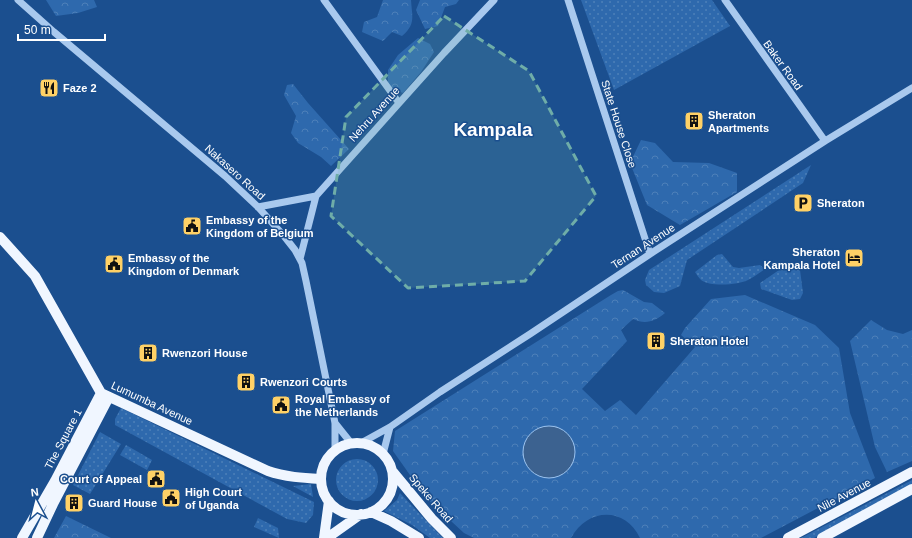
<svg xmlns="http://www.w3.org/2000/svg" width="912" height="538" font-family="Helvetica,sans-serif">
<style>
.grass{fill:url(#grass-dots)}
.forest{fill:url(#forest-crowns)}
.water{fill:#3c6290;stroke:#9cc4f0}
.lines{fill:none;stroke-linecap:round;stroke-linejoin:round}
.minor{stroke:#a9c9ee;stroke-width:7}
.major{stroke:#f0f6ff;stroke-width:10}
.marked{fill:#6fada8;fill-opacity:0.2;stroke:#6fada8;stroke-width:3;stroke-dasharray:8 5;stroke-linejoin:round}
.labels{text-anchor:middle;stroke-width:3;stroke-linejoin:round;paint-order:stroke}
.street-label{font-size:11px;fill:#fff;stroke:#1b4f8f}
.poi-label{font-size:11px;font-weight:bold;fill:#fff;stroke:#1b4f8f;text-anchor:start}
.town-label{font-size:19px;font-weight:bold;fill:#fff;stroke:#1b4f8f}
</style>
<defs>
<pattern id="grass-dots" width="8" height="8" patternUnits="userSpaceOnUse"><rect width="8" height="8" fill="#2e69ad"/><path d="M2 2h.1M6 6h.1" fill="none" stroke="#4d80b9" stroke-width="1.8" stroke-linecap="round"/></pattern>
<pattern id="forest-crowns" width="20" height="18" patternUnits="userSpaceOnUse"><rect width="20" height="18" fill="#2e69ad"/><path d="M2 6a3 3 0 1 1 6 0M12 15a3 3 0 1 1 6 0" fill="none" stroke="#4d80b9"/></pattern>
</defs>
<rect width="100%" height="100%" fill="#1b4f8f"/>
<path class="grass" d="M581 0H712L730 26 614 90Z
M811 165 803 183 687 260 680 286 664 293 654 292 646 285 645 280 649 270Z
M722 254 733 267 739 268 760 265 765 269C759 273 754 277 748 280 739 285 709 287 701 280 699 278 697 275 695 272L717 255Z
M793 264 800 270 803 293 800 299 792 300 761 289 760 283 779 270Z
M121 408 314 502 313 515 306 523 287 519 115 425V419Z
M100 432 121 444 90 494 73 485Z
M126 445 152 460 147 470 120 455Z
M336 480a21 21 0 1 1 42 0a21 21 0 1 1-42 0Z
M912 480V486L814 538H801Z
M311 484 313 497 293 486Z
M400 493 438 533 443 538H430L412 525 384 511 397 500Z
M258 518 278 528 279 538 254 527Z"/>
<path class="forest" d="M46 0H94L97 7 78 13 56 16Z
M383 0H411C412 17 416 24 402 36L392 32 383 41 362 32 364 22 377 17Z
M420 0H459L456 4 445 7 438 26 425 29 416 10Z
M418 38 430 44 434 52 421 72 403 93 388 87V70L398 55Z
M293 84 308 103 349 149 331 166 321 157 298 143 291 133 296 116 284 95 287 85Z
M641 140 655 143 673 162 709 163 737 173V192L680 225 647 205 630 163Z
M623 290 644 302 652 303 665 313C655 321 646 325 633 319L621 330 627 341 582 389 605 411 620 400 636 415 695 347 681 335 685 328 711 299 745 295 815 325 839 348 850 413 875 478 761 538H640C625 506 587 508 571 538H474L464 533 427 499 393 451 395 431 611 295 618 291Z
M871 320 887 330 903 334 912 330V461L887 472 875 447 850 341Z
M66 516 111 538H54Z"/>
<path class="water" d="M523 452a26 26 0 1 1 52 0a26 26 0 1 1-52 0Z"/>
<g class="lines">
<path class="minor" d="M18 0 54 32 225 176 258 207 284 236 295 250 302 263 306 281 335 423V450
M324 0 399 103
M568 0 650 254
M725 0 825 141
M258 207 316 196
M300 259 316 196 444 53 494 0
M335 423 351 443
M361 443 390 427 440 392 530 334 650 254 825 141 912 88
M383 454 390 427"/>
<path class="major" d="M0 237 35 276 101 393 268 471C285 477 303 478 321 479
M321 479a36 36 0 1 1 72 0a36 36 0 1 1-72 0Z
M393 472 432 519 451 538
M371 512 391 521 419 538
M22 538 55 481 101 393
M37 538 53 504 109 397
M324 538 329 501
M327 538 361 514
M788 538 912 472
M822 538 912 489"/>
</g>
<path class="marked" d="M444 16 529 71 596 196 525 281 408 288 331 216 346 117Z"/>
<defs>
<g id="restaurant-square" transform="scale(1)"><rect x="-9" y="-9" width="18" height="18" rx="4" fill="#ffd166" stroke="#1b4f8f"/><path d="M-5-6h1v4h1v-4h1v4h1v-4h1v5L-1.5 .5V6h-2V.5L-5-1ZM5-6V6H3V1.5H1.5Q1.5-4 5-6Z" fill="#111"/></g>
<g id="building-square" transform="scale(1)"><rect x="-9" y="-9" width="18" height="18" rx="4" fill="#ffd166" stroke="#1b4f8f"/><path d="M-4-6H4V6H1V3H-1V6H-4ZM-2.5-4.3h1.7v1.8h-1.7ZM.8-4.3h1.7v1.8H.8ZM-2.5-1h1.7V.8h-1.7ZM.8-1h1.7V.8H.8Z" fill="#111"/></g>
<g id="parking-square" transform="scale(1)"><rect x="-9" y="-9" width="18" height="18" rx="4" fill="#ffd166" stroke="#1b4f8f"/><path d="M-3.5-5.5H1a3.5 3.5 0 0 1 0 7H-1V5.5H-3.5ZM-1-3.4V-.6H.8a1.4 1.4 0 0 0 0-2.8Z" fill="#111"/></g>
<g id="civic-square" transform="scale(1)"><rect x="-9" y="-9" width="18" height="18" rx="4" fill="#ffd166" stroke="#1b4f8f"/><path d="M-.6-6.5H3V-4.5H.6V-3L4-1V1h2V6H-6V1h2V-1L-.6-3ZM-1.2 2.5V6h2.4V2.5Z" fill="#111"/></g>
<g id="hotel-square" transform="scale(1)"><rect x="-9" y="-9" width="18" height="18" rx="4" fill="#ffd166" stroke="#1b4f8f"/><path d="M-6-4.5h1.5V1H6V5H4.5V3h-9V5H-6ZM-4 0a1.8 1.8 0 1 1 3.6 0ZM.5 0V-2.5h3Q6-2.5 6 0Z" fill="#111"/></g>
</defs>
<g fill-rule="evenodd">
<use href="#restaurant-square" x="49" y="88"/>
<use href="#building-square" x="694" y="121"/>
<use href="#parking-square" x="803" y="203"/>
<use href="#civic-square" x="192" y="226"/>
<use href="#hotel-square" x="854" y="258"/>
<use href="#civic-square" x="114" y="264"/>
<use href="#building-square" x="656" y="341"/>
<use href="#building-square" x="148" y="353"/>
<use href="#building-square" x="246" y="382"/>
<use href="#civic-square" x="281" y="405"/>
<use href="#civic-square" x="156" y="479"/>
<use href="#civic-square" x="171" y="498"/>
<use href="#building-square" x="74" y="503"/>
</g>
<g class="labels">
<g class="street-label">
<text transform="translate(783 65) rotate(54)" y="4">Baker Road</text>
<text transform="translate(374 114) rotate(-48)" y="4">Nehru Avenue</text>
<text transform="translate(619 124) rotate(72)" y="4">State House Close</text>
<text transform="translate(235 172) rotate(42)" y="4">Nakasero Road</text>
<text transform="translate(643 246) rotate(-33)" y="4">Ternan Avenue</text>
<text transform="translate(152 403) rotate(25)" y="4">Lumumba Avenue</text>
<text transform="translate(63 439) rotate(-62)" y="4">The Square 1</text>
<text transform="translate(844 495) rotate(-28)" y="4">Nile Avenue</text>
<text transform="translate(431 498) rotate(49)" y="4">Speke Road</text>
</g>
<g class="poi-label">
<text x="63" y="92">Faze 2</text>
<text x="708" y="119">Sheraton<tspan x="708" dy="13">Apartments</tspan></text>
<text x="817" y="207">Sheraton</text>
<text x="206" y="224">Embassy of the<tspan x="206" dy="13">Kingdom of Belgium</tspan></text>
<text x="840" y="256" text-anchor="end">Sheraton<tspan x="840" dy="13">Kampala Hotel</tspan></text>
<text x="128" y="262">Embassy of the<tspan x="128" dy="13">Kingdom of Denmark</tspan></text>
<text x="670" y="345">Sheraton Hotel</text>
<text x="162" y="357">Rwenzori House</text>
<text x="260" y="386">Rwenzori Courts</text>
<text x="295" y="403">Royal Embassy of<tspan x="295" dy="13">the Netherlands</tspan></text>
<text x="142" y="483" text-anchor="end">Court of Appeal</text>
<text x="185" y="496">High Court<tspan x="185" dy="13">of Uganda</tspan></text>
<text x="88" y="507">Guard House</text>
</g>
<g class="town-label">
<text x="493" y="136">Kampala</text>
</g>
</g>
<g transform="translate(36 502) rotate(353)" stroke="#1b4f8f" stroke-width="3" paint-order="stroke">
<path d="M0-3L7 15L0 10L-7 15Z" fill="#ffffff"/>
<text y="-6" font-size="11" font-weight="bold" text-anchor="middle" fill="#ffffff">N</text>
</g>
<path d="M18 34v6h87v-6" fill="none" stroke="#ffffff" stroke-width="2"/>
<text x="24" y="34" font-size="12" fill="#ffffff" stroke="#1b4f8f" stroke-width="3" paint-order="stroke">50 m</text>
</svg>
